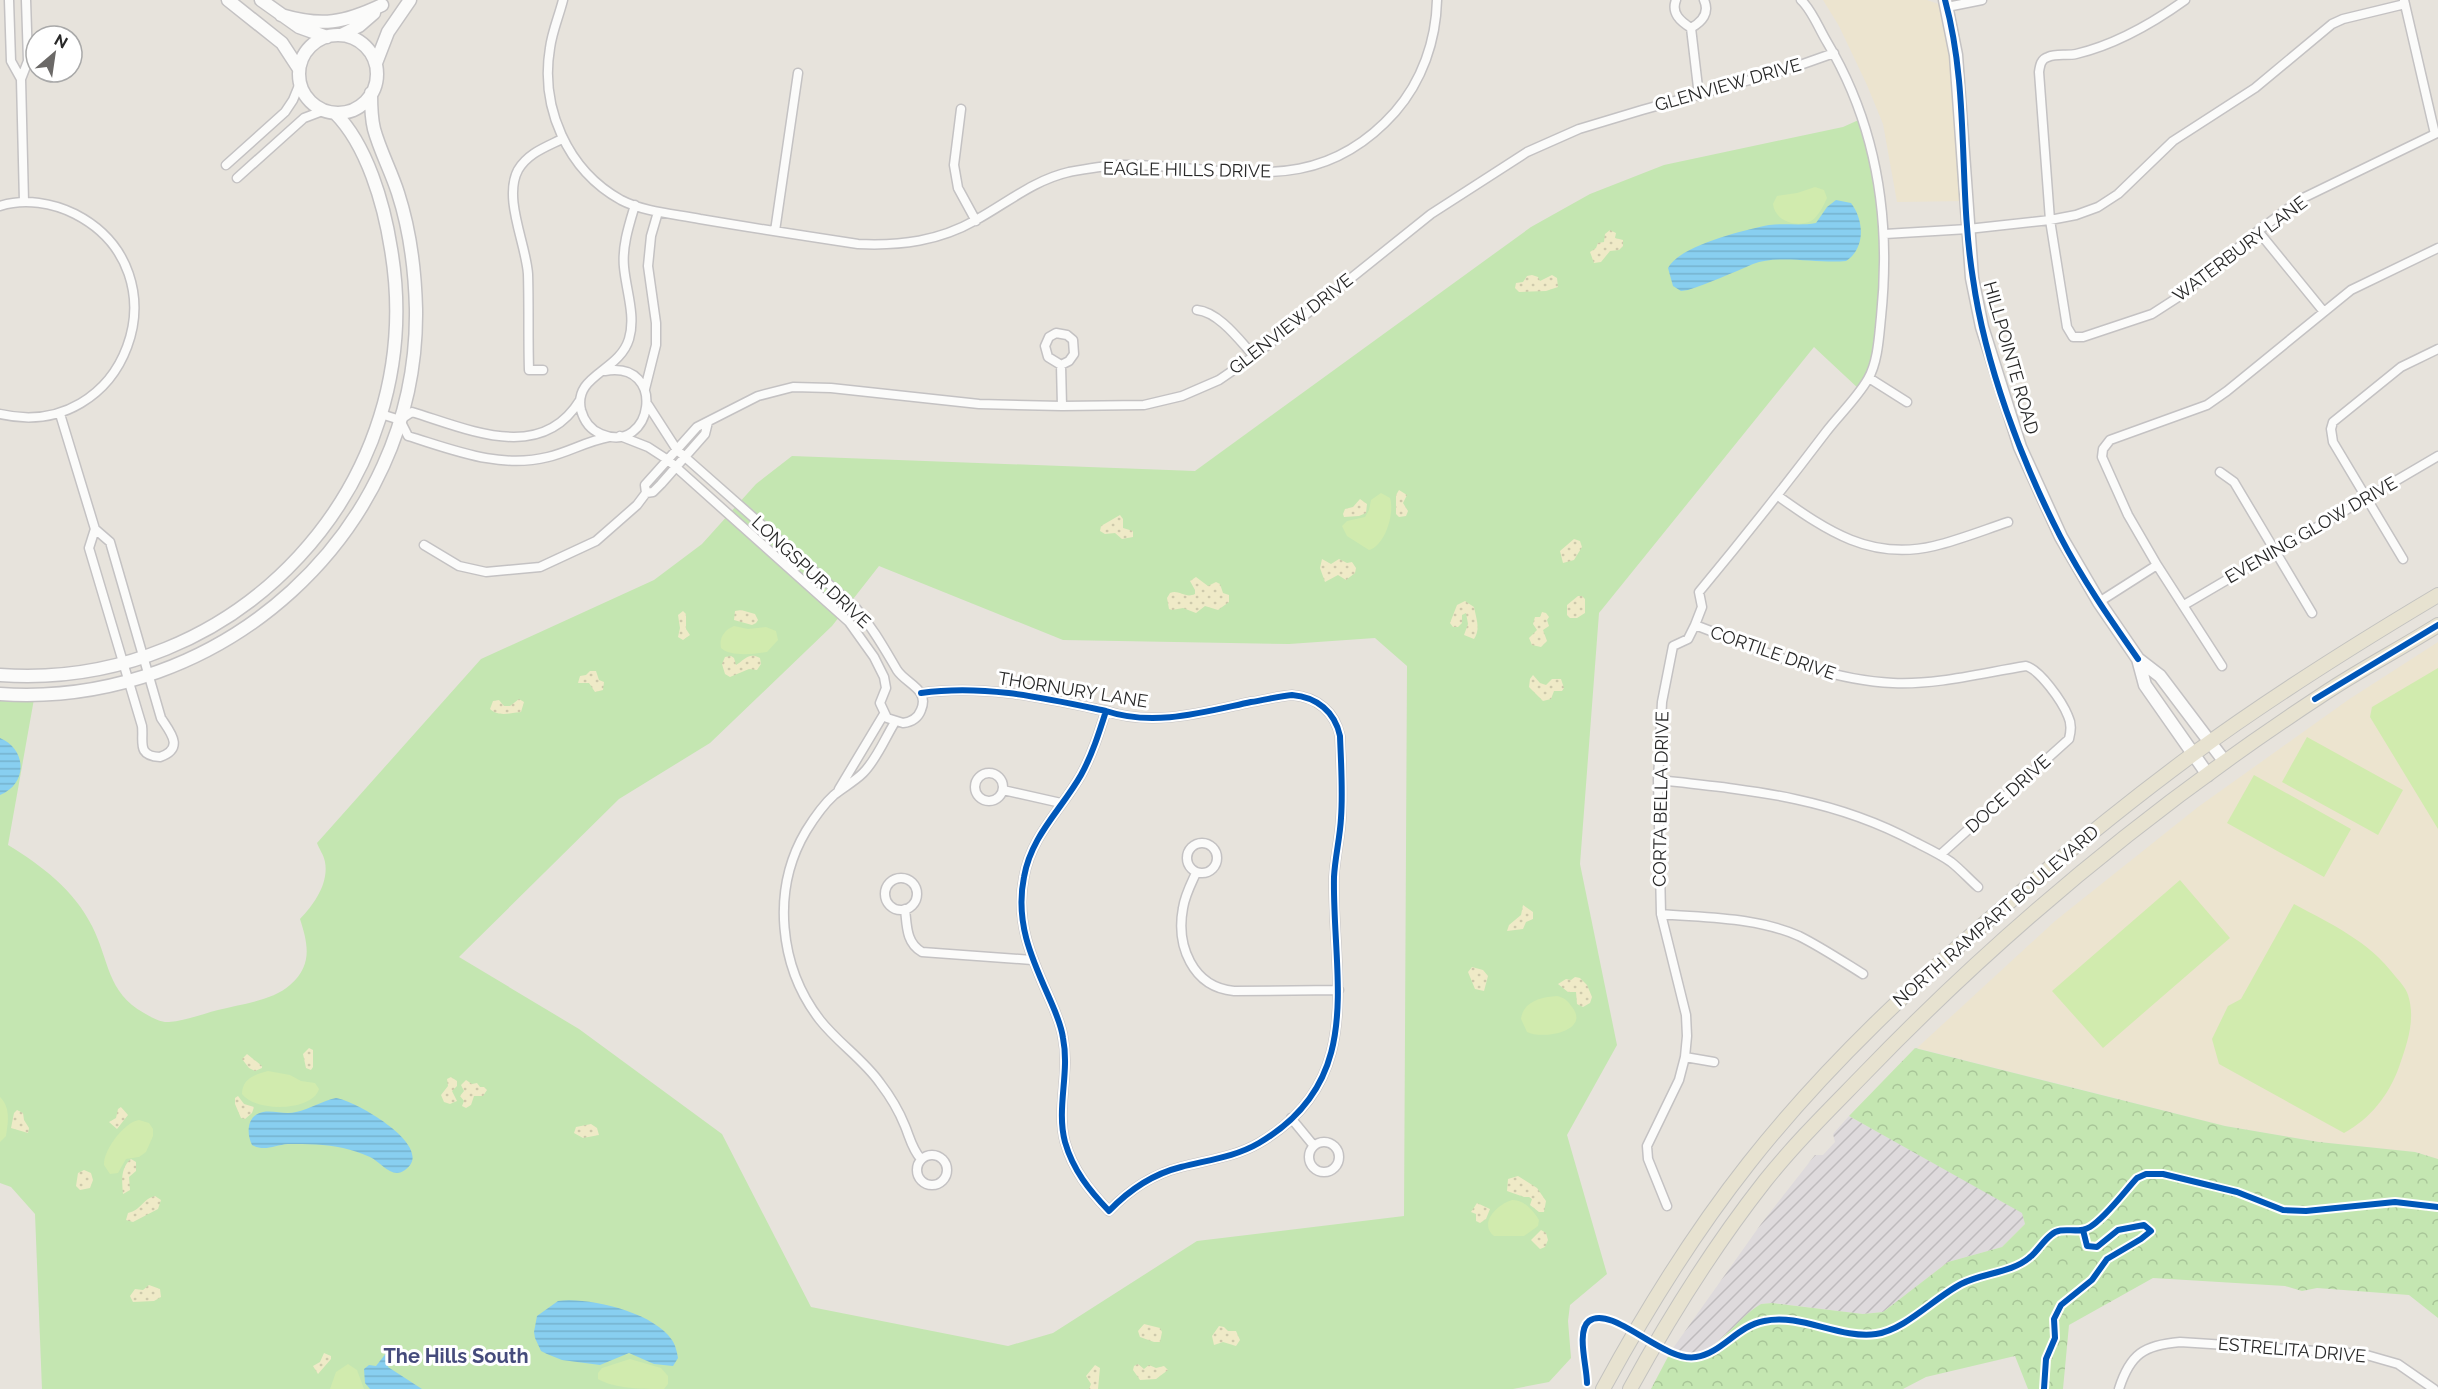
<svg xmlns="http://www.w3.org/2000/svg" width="2438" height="1389" font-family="Raleway,sans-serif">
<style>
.industrial{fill:url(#industrial-furrows)}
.education{fill:#ece4cf}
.grass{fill:#c4e6b1;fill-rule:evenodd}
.sand{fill:url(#sand-dots)}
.park{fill:url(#park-crowns)}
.pitch{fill:#d1ebae}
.water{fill:url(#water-rules)}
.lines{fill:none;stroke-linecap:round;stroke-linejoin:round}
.street-casing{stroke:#c4c2c3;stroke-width:11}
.secondary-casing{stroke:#c4c2c3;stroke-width:15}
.primary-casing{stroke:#c3c2bf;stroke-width:16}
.street{stroke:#fbfbfa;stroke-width:8}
.secondary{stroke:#fbfbfa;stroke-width:12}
.primary{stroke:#e7e2d0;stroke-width:14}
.cycleway-casing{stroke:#fff;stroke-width:10}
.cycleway{stroke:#0057b8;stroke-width:6}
.labels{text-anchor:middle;stroke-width:6;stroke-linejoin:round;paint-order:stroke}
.street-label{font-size:18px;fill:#282828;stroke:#fff}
.neighbourhood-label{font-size:20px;font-weight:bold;fill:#454b7c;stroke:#fff}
</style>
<defs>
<pattern id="industrial-furrows" width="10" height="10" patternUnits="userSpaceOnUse" patternTransform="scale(1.5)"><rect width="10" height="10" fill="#dedadc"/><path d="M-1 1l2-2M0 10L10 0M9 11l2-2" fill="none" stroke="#bebbbd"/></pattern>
<pattern id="sand-dots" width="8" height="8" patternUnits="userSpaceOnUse" patternTransform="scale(1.5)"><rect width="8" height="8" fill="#efeac7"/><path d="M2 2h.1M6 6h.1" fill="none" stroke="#cdc9ab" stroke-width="1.8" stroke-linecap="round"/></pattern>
<pattern id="park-crowns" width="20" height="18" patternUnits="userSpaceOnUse" patternTransform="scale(1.5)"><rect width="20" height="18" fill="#c4e6b1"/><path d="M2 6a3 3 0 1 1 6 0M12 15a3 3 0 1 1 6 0" fill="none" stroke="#a8c598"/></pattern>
<pattern id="water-rules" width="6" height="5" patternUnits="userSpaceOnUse" patternTransform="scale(1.5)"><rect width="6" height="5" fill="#88cff0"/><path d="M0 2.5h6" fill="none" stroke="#75b2ce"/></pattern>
</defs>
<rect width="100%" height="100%" fill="#e7e3dc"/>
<path class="industrial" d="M1849 1116 2023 1213 2025 1224 2002 1247 1948 1262 1883 1312 1863 1314 1773 1303 1761 1304 1706 1351 1685 1356 1671 1351 1761 1224 1815 1155H1823L1835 1142 1833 1134Z"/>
<path class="education" d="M1823 0H1927L1947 7 1952 0H1982L1948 7 1967 201 1897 202 1883 124 1867 85 1839 26Z
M2438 642V1159L2415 1152 2319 1142 2225 1126 1917 1048 2055 921 2198 807 2348 700Z"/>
<path class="grass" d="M1863 118 1885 234 1874 363 1860 390 1814 347 1599 613 1580 864 1617 1045 1567 1135 1607 1274 1570 1305 1568 1321 1571 1358 1549 1382 1513 1389H42L35 1214 11 1187 0 1183V699H34L8 845C41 865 74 890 92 926 109 959 107 993 144 1013 151 1017 161 1023 169 1022 185 1021 202 1014 218 1010 241 1004 272 1001 290 985 313 965 308 944 300 919 314 905 329 883 325 862 324 855 319 849 317 843L481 659 654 580 702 544 756 484 792 456 1195 471 1531 227 1590 194 1664 165 1843 127ZM879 566 1063 640 1289 644 1375 638 1407 666 1404 1216 1197 1241 1053 1333 1008 1346 811 1307 722 1134 579 1029 459 957 619 799 710 743 832 626Z"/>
<path class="sand" d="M1610 230 1616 233 1615 238 1623 240V246L1619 250 1610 251 1601 262 1594 263 1590 252 1596 248 1598 243 1604 242 1605 234Z
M1532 275 1538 277 1540 281 1552 275 1557 278 1558 287 1546 291 1519 292 1515 288 1516 283 1523 282 1527 276Z
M1399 490 1407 495 1403 503 1408 511 1406 516 1399 517 1396 514V495Z
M1360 499 1367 504 1366 513 1359 516 1344 517 1343 514 1345 509 1353 507Z
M1120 515 1123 519V528L1133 531V537L1122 539 1115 533 1105 534 1100 531 1101 526Z
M1574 539 1580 541 1582 547 1574 560 1563 563 1560 551Z
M1322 559 1331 564 1339 559 1347 563 1352 562 1356 568 1355 573 1346 580 1338 575 1325 582 1320 568Z
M1196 577 1208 586 1216 582 1220 584 1223 593 1229 595V602L1218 610 1205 606 1196 613 1183 608 1172 610 1169 609 1167 598 1170 593C1179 589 1185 599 1195 594V590L1190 581Z
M1578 596H1582L1585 599V613L1577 618H1570L1567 615V605Z
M1465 601 1474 607C1476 618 1481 629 1474 639L1464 635 1468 624 1466 613 1462 615V623L1458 627H1453L1450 623 1457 605Z
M741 610 755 614 758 620 756 623 752 625 734 620 735 611Z
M683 611 686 614V629L690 635 683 640 678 637 680 628 678 615Z
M1542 612 1546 613 1549 617 1547 620 1549 626 1543 630 1547 641 1541 647 1532 645 1529 638 1537 630 1533 624 1535 617H1540Z
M731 656 734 658 736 665C745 660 748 652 760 658L761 664 757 670 749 669 730 677 725 674 722 664 725 657Z
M590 671H596L599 680 604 682 603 690 595 692 589 683H578L580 676 586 675Z
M1533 675 1540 683 1546 685 1552 679H1561L1564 688 1562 691H1554L1551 699 1543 701 1529 687 1530 679Z
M519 699 524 702 521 712C510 713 498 717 490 709L493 701 499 700 504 706H510Z
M1523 905 1533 912V919L1526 922 1523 929 1507 931 1509 925 1521 915Z
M1472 967 1483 970 1488 976 1484 991 1475 989 1468 972Z
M1575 977 1580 978 1587 985 1592 997 1590 1003 1583 1007 1577 1004 1576 992H1568L1558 984 1566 979 1571 980Z
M309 1048 313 1050V1067L311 1070 306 1068 303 1054Z
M247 1054 262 1066V1068L255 1071 249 1068 242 1059Z
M451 1077 457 1081V1086L452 1091 457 1101 450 1104 444 1102 441 1095 448 1086 447 1079Z
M466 1080 472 1084 477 1083 480 1087H484L487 1090 483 1096H474L471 1105 466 1108 462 1106 464 1101 460 1096 464 1091 461 1085Z
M238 1096 244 1104 254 1107 252 1113 245 1119 241 1118 235 1104V1098Z
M121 1107 128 1115 117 1129 109 1122 116 1118 118 1109Z
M17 1110 23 1113 24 1120 29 1128 28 1133 11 1128 14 1113Z
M591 1124 597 1128 599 1135 583 1138 574 1133 576 1127Z
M131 1159 136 1162V1171L129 1177 130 1190 123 1194C122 1182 120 1168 131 1159Z
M84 1170 91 1173 93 1180 90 1188 80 1190 76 1186 78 1173Z
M1518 1176 1537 1188 1546 1201 1544 1212H1539L1530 1205 1532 1199 1529 1197H1524L1507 1191 1508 1179Z
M155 1196 161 1200 158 1209 133 1222 126 1220 128 1213C142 1210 142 1199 155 1196Z
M1477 1203 1490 1209 1486 1219 1480 1223 1476 1221V1214L1471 1212Z
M1541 1230 1546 1233 1548 1240 1545 1247 1540 1249 1531 1240Z
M149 1285 160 1289 161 1297 154 1301 133 1302 130 1296 135 1289 143 1290Z
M1144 1324 1160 1328 1162 1332 1160 1342H1154L1140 1337 1138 1331Z
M1219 1326 1224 1327 1228 1331H1236L1240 1340 1236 1346 1223 1342 1214 1345 1212 1336Z
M324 1353 331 1356V1359L318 1374 313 1366 320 1362Z
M1138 1364 1144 1369 1149 1365 1156 1368 1164 1366 1168 1370 1156 1379 1140 1380 1133 1370 1134 1366Z
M1095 1365 1100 1368 1098 1389H1089L1091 1384 1086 1376Z"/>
<path class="park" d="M1915 1048 2225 1126 2319 1142 2415 1152 2438 1159V1318L2409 1295 2317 1288 2302 1291 2285 1286 2153 1278 2069 1325 2063 1389H2028L2015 1356 1926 1377 1903 1389H1651L1671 1351C1710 1369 1731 1321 1761 1304L1772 1303 1863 1314 1883 1312 1948 1262 2002 1247 2025 1224 2022 1213 1849 1116Z"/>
<path class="pitch" d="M1815 187 1824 190 1827 198C1824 205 1818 217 1811 221 1796 228 1775 221 1773 204L1777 196 1797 193Z
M1381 493 1390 498C1395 513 1385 546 1369 550L1347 536 1342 526 1347 521 1365 517 1369 510 1371 500Z
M734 626 748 629 766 627 776 631 778 640 767 652C754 654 730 657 721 648 719 638 724 630 734 626Z
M2438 668V829L2370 717 2372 707Z
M2307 737 2403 790 2378 835 2282 782Z
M2254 775 2351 829 2324 877 2227 823Z
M2180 880 2230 938 2103 1048 2052 991Z
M2294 904C2331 924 2369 941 2395 976 2399 981 2406 988 2408 995 2416 1019 2407 1044 2399 1067 2389 1095 2370 1119 2344 1133L2219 1064 2212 1039 2228 1006 2241 999Z
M1557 996C1565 998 1568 1001 1572 1007 1591 1031 1543 1040 1527 1032L1521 1019C1523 1001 1542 997 1557 996Z
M268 1071 290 1075 301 1081 315 1083 319 1089C312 1112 255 1112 242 1094 242 1079 255 1074 268 1071Z
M0 1097C11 1108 8 1122 6 1136L0 1142Z
M139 1120 149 1123 153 1129V1136L146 1152 139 1157 126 1159 118 1173 110 1174 104 1165C103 1151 124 1122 139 1120Z
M1512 1200C1524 1200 1533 1210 1539 1220L1538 1226 1524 1236H1494C1478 1223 1498 1204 1512 1200Z
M630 1359 661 1368 668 1376V1384L664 1389C644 1389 615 1389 598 1379V1373L602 1368Z
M348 1364 357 1370 364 1389H330L336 1372Z"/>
<path class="water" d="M1836 200 1851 203C1864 220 1866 248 1846 261 1819 264 1778 254 1753 264 1732 273 1710 283 1688 290L1681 291 1673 286 1668 268C1680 245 1745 230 1769 225 1785 223 1801 226 1816 223L1827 207Z
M0 738C27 749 28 784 0 795Z
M336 1098C354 1100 438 1147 405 1170 392 1180 381 1162 370 1157 361 1153 352 1150 343 1148 326 1144 306 1144 288 1144 275 1145 264 1152 252 1145 246 1133 247 1115 263 1112 274 1110 285 1115 296 1112 310 1109 322 1101 336 1098Z
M558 1301C589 1297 653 1312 672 1340 675 1344 677 1352 678 1358L673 1366 654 1364 629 1353 600 1365 562 1360 547 1354 541 1351 535 1338 534 1332 537 1316Z
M387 1352 390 1354 388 1367 422 1389H370L365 1383 364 1369 369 1365 376 1366Z"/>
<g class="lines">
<g class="street-casing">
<path id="street" d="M9 0 11 61 21 79
M563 0C559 16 552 32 550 48 540 107 567 170 621 200 644 212 675 214 700 219 753 228 805 236 858 244 901 246 939 241 976 220 1007 203 1034 180 1069 172 1086 169 1105 165 1123 165 1226 164 1314 203 1395 112 1422 81 1436 41 1437 0
M1676 0C1671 13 1680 21 1691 28
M2185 0C2153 23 2114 45 2076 54 2067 56 2056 53 2048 57 2041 59 2040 65 2039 72L2050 220 2067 327 2073 337H2083L2152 314 2183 294 2258 231 2301 199 2435 134 2404 0
M1947 7 1982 0
M1691 28 1699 96
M1691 28C1702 22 1710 13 1704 0
M961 109 954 165 958 188 976 221
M226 165 285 112 293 100 300 83
M237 178 304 118 325 110
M24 202 21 79 28 61 26 0
M0 206C25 198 53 203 75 214 188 272 126 443 0 414
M775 231 798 73
M2258 231 2324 312
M1885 234 1968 229 2050 220 2076 215 2098 207 2118 194 2173 141 2255 88 2332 24 2343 19 2405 4
M1197 310C1219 312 1240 341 1254 356
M1061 365 1069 361 1074 354 1073 340 1067 335 1056 333 1049 337 1045 346 1048 357 1061 365 1062 406
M543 370H529C528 338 529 306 528 274 526 244 503 198 518 170 528 153 546 147 562 139
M605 371C668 360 653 456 601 434 591 430 584 421 581 410 573 375 619 372 629 339 636 316 626 290 624 267 622 246 629 225 635 205
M1869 378 1907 402
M645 389 656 345V323L648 266 651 236 658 212
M60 414 95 529 110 542 161 718C170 732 185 748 160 757 136 756 144 741 142 726L89 548 95 529
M381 414 400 420 408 436C454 450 499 469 548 457 569 452 587 441 609 437
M400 420 412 412C468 429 541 464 580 400
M620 436 648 447 668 460 849 622 874 657 884 677 886 688 880 703 887 718 903 723C911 722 918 718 921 710 930 689 906 684 897 670 884 648 873 628 856 608L677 450 648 405
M2220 472 2234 482 2312 613
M646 493 645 485 697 427 758 396 793 387 831 388 979 404 1062 406 1144 405 1182 396 1219 380 1254 356 1431 214 1527 152 1579 129 1642 110 1786 70 1834 53
M1778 496C1827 531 1871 561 1934 546 1959 540 1984 530 2008 522
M424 545 459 566 486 572 540 567 596 541 637 505 646 493 653 492 661 484 705 434 708 422
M2403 559 2333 442 2331 429 2333 422 2401 367 2438 349
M2099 602 2157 565
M2184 605 2438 456
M1695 625C1759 649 1824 680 1893 683 1937 685 1982 673 2026 666 2040 670 2062 701 2068 716 2072 724 2071 731 2069 739L1940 855
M2222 666 2157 565 2128 515 2102 457 2103 449 2110 440 2207 405 2227 391 2351 290 2438 248
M921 693C984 684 1044 698 1106 711 1154 727 1204 712 1251 702 1265 700 1279 696 1292 695 1317 697 1335 712 1340 736 1341 764 1343 791 1341 818 1340 838 1335 857 1334 877 1332 978 1367 1080 1259 1143 1235 1157 1208 1160 1181 1167 1153 1174 1129 1190 1109 1211 1089 1190 1073 1170 1065 1142 1056 1108 1070 1073 1063 1038 1061 1023 1054 1009 1048 995 1031 957 1015 921 1024 877 1031 836 1061 810 1081 775 1092 755 1099 733 1106 711
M895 722C885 738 877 759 863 773 855 781 844 787 834 795 823 805 814 818 806 831 771 890 779 967 820 1020 838 1043 863 1059 880 1083 890 1096 899 1111 905 1126 910 1138 912 1149 921 1159
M975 787a14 14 0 1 1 28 0a14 14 0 1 1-28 0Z
M1658 780C1749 790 1832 797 1915 842 1927 848 1940 854 1951 862 1960 869 1969 879 1978 887
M839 789 884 714
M1003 790 1061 803
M1187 858a15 15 0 1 1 30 0a15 15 0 1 1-30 0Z
M1196 873C1191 884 1185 895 1183 908 1176 945 1192 987 1234 991L1339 990
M885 894a16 16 0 1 1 32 0a16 16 0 1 1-32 0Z
M905 909C907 926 906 943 922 952L1032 960
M1661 914C1707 918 1756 917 1799 936 1821 947 1842 961 1863 974
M1685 1057 1714 1062
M1291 1118 1314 1146
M1309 1157a15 15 0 1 1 30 0a15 15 0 1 1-30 0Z
M917 1170a15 15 0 1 1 30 0a15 15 0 1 1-30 0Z
M1667 1206 1648 1159 1647 1146 1679 1080 1685 1057 1687 1036 1686 1015 1661 914 1658 780 1662 702 1673 646 1688 639 1695 625 1702 607 1699 592C1743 539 1785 486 1826 432 1839 415 1857 398 1868 379 1878 362 1879 336 1881 317 1891 221 1877 126 1827 42 1819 29 1812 10 1801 0
M2119 1389C2130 1354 2144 1345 2180 1342L2363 1354 2398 1364 2434 1389"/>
</g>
<g class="secondary-casing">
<path id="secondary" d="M228 0 282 43 299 69
M261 0 299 27 327 37
M1945 0 1956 55 1972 278 1982 327 2020 447 2061 537 2099 602 2138 659 2145 685 2208 775
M281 15C322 27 344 23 382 5
M341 35 359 26 374 13
M299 74a39 39 0 1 1 78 0a39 39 0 1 1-78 0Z
M376 63 388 32 410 0
M2138 659 2160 676 2225 762
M0 675C236 692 431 484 391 249 384 204 367 145 335 113
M0 694C220 709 419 533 416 309 415 270 410 230 398 193 391 171 380 151 374 129 371 117 371 105 371 93"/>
</g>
<g class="primary-casing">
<path id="primary" d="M1603 1389C1646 1310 1693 1234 1749 1163 1827 1064 1919 979 2014 898 2072 848 2131 800 2192 755 2271 697 2354 645 2438 595
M1630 1389C1670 1316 1714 1246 1765 1181 1796 1142 1831 1108 1865 1073 2002 931 2157 803 2322 695 2359 670 2400 649 2438 625"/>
</g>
<use href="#street" class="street"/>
<use href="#secondary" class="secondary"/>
<use href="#primary" class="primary"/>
<g class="cycleway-casing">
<path id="cycleway" d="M1945 0C1970 91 1958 187 1973 279 1985 364 2021 460 2060 536 2082 579 2110 619 2138 659
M921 693C984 684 1044 698 1106 711 1154 727 1204 712 1251 702 1265 700 1279 696 1292 695 1317 697 1335 712 1340 736 1341 764 1343 791 1341 818 1340 838 1335 857 1334 877 1332 978 1367 1080 1259 1143 1235 1157 1208 1160 1181 1167 1153 1174 1129 1190 1109 1211 1089 1190 1073 1170 1065 1142 1056 1108 1070 1073 1063 1038 1061 1023 1054 1009 1048 995 1031 957 1015 921 1024 877 1031 836 1061 810 1081 775 1092 755 1099 733 1106 711
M2315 699 2438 625
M1587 1383C1587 1367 1576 1331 1589 1321 1612 1304 1664 1363 1696 1357 1722 1353 1737 1326 1764 1321 1801 1313 1839 1339 1876 1334 1905 1330 1934 1298 1961 1284 1982 1273 2011 1273 2029 1258 2037 1252 2043 1241 2051 1235 2062 1225 2077 1235 2090 1227 2106 1217 2124 1192 2137 1178L2146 1174H2163L2237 1192 2283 1210 2306 1211 2395 1202 2438 1207
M2044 1389 2046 1359 2055 1338 2054 1319 2061 1305 2092 1280 2107 1259 2141 1239 2151 1231 2144 1225 2118 1230 2097 1247 2087 1246 2083 1230"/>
</g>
<use href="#cycleway" class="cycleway"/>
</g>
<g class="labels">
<g class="street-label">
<text transform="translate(1728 85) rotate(-16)" y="6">GLENVIEW DRIVE</text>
<text transform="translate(1187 170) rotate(1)" y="6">EAGLE HILLS DRIVE</text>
<text transform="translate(2240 249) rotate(-37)" y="6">WATERBURY LANE</text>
<text transform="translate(1291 324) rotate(-38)" y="6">GLENVIEW DRIVE</text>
<text transform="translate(2011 358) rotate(74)" y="6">HILLPOINTE ROAD</text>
<text transform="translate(2311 530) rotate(-30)" y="6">EVENING GLOW DRIVE</text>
<text transform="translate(811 572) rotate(43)" y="6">LONGSPUR DRIVE</text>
<text transform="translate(1773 653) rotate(19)" y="6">CORTILE DRIVE</text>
<text transform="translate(1073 690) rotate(9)" y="6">THORNURY LANE</text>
<text transform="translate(2008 794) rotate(-42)" y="6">DOCE DRIVE</text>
<text transform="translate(1661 799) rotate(-89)" y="6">CORTA BELLA DRIVE</text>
<text transform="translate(1996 916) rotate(-41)" y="6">NORTH RAMPART BOULEVARD</text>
<text transform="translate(2292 1350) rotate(5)" y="6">ESTRELITA DRIVE</text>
</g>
<g class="neighbourhood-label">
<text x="456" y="1363">The Hills South</text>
</g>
</g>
<g transform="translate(54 54) rotate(29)"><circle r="28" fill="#ffffff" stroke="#a9a9a9" stroke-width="1.5"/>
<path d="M0-4.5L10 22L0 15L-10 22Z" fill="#6b6967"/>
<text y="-9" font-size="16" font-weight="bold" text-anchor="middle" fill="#282828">N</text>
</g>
</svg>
